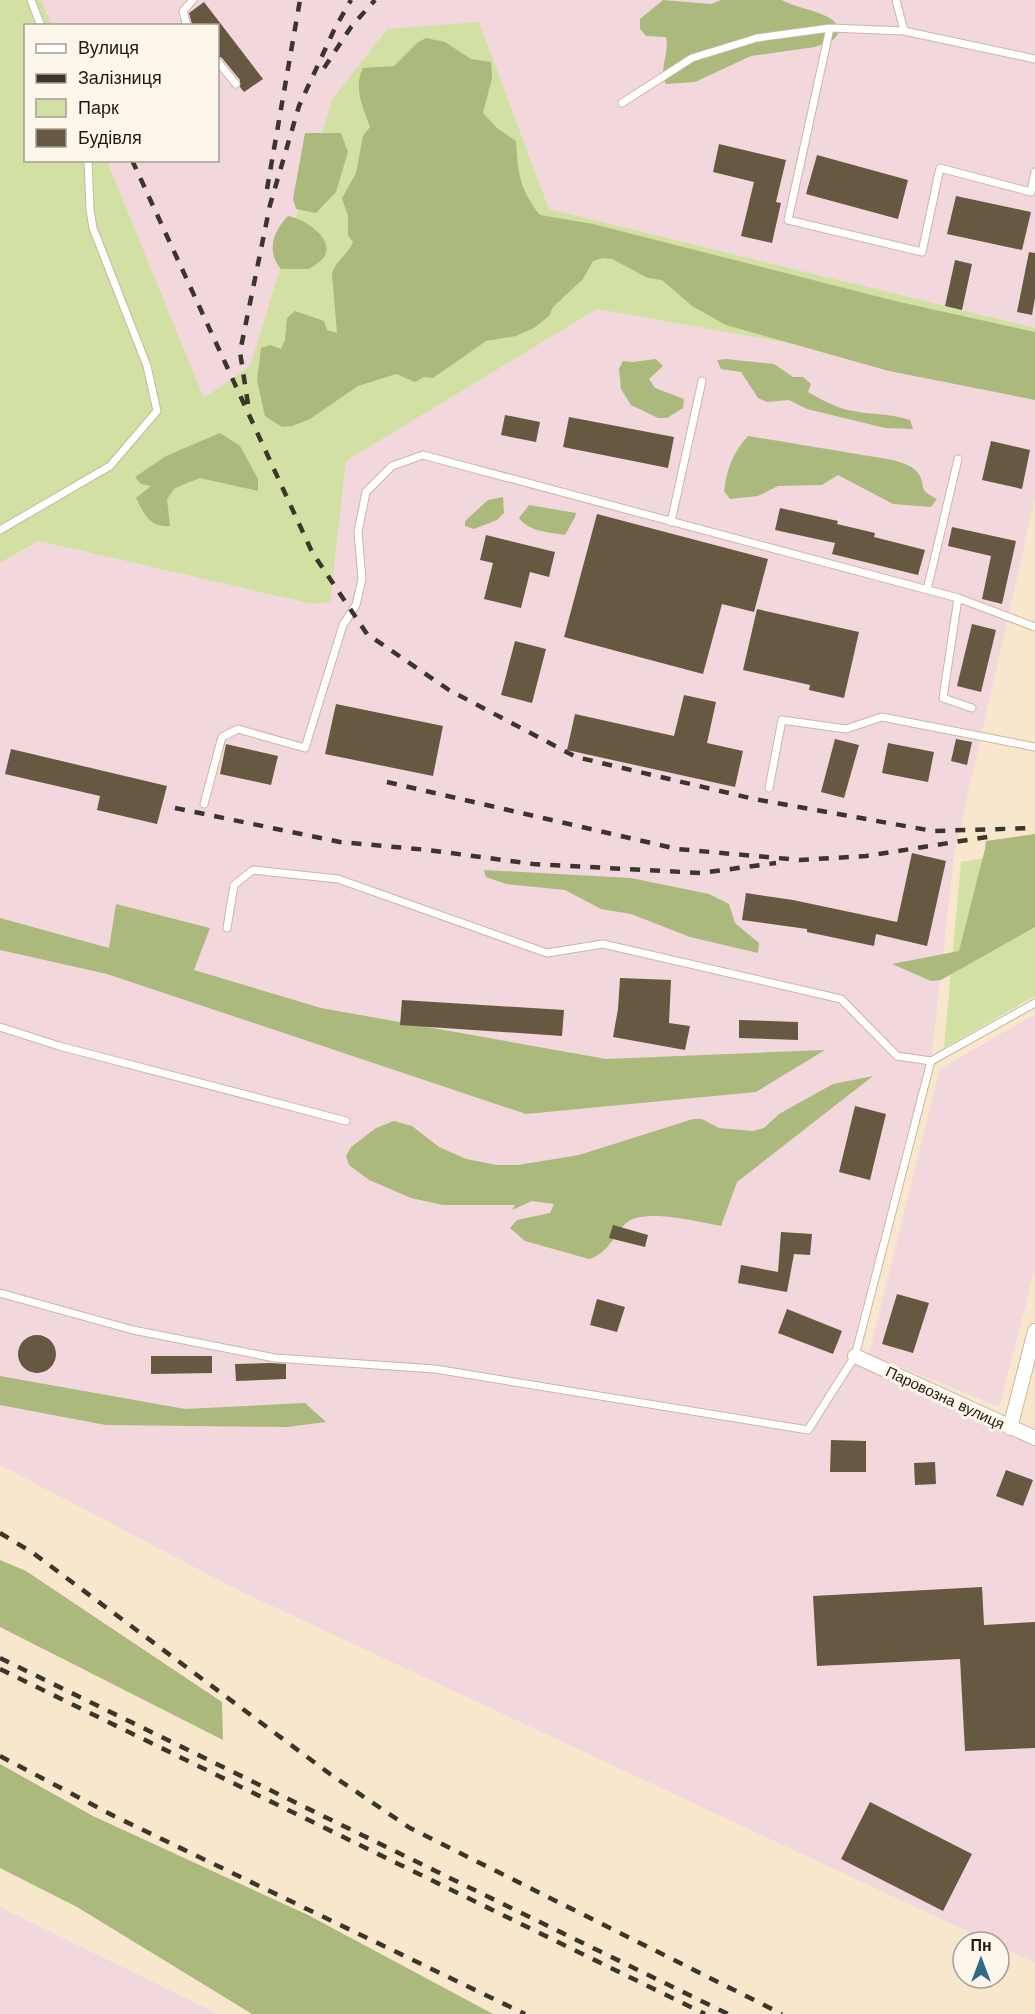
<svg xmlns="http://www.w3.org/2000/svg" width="1035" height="2014" font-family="'Work Sans',sans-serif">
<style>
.industrial{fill:#f2d8dd}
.green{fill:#d2e0a3}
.forest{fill:#abb97c}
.building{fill:#665841}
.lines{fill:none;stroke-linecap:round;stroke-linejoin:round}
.service-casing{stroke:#c9b89f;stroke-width:9}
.minor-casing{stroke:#c9b89f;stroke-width:16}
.service{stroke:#fff;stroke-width:7}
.minor{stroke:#fff;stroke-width:14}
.rail{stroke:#3c352a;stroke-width:4.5;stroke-dasharray:10 10;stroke-linecap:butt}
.labels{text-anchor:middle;stroke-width:6;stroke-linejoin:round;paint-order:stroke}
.street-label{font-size:15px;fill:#201a11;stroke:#fdf6eb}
</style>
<rect width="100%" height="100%" fill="#f8e7cd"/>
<path class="industrial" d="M41 0H1035V328L549 209 479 22 332 100 250 366 204 398 107 161 218 160V26L52 25Z
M597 309 1035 387V498L954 856 931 1061 855 1356 1035 1438V1963L999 1946V1942H990L236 1589 0 1465V564L39 541 312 604 329 602 346 461Z
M1035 1014V1270L999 1407 869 1354 940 1069Z
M0 1907 218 2014H0Z"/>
<path class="green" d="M0 0H41L52 25 26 26V160L107 161 204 398 250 366 332 100 387 29 479 22 549 209 1035 328V387L597 309 346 461 330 602 312 604 39 541 0 563Z
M1035 850V996L944 1048 961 862Z"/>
<path class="forest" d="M663 0 711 4 721 0H782C795 8 829 12 836 24 837 27 837 30 838 34L832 41 815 47 751 56 695 82 666 84C658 69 670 53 666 37L646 36 640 29V19Z
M426 38 445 42 471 59 491 62 492 78 483 113 497 128 516 141C518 172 519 189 540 215L593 224 895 301 1035 332V400L889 371 726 325 692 306 662 280 648 278 612 259 603 258 593 261 583 279 553 307 549 316 534 328 516 336 486 341 433 378 424 377 415 382 396 374 358 386 310 419 292 426 282 427 265 416 257 381 261 348 270 345 281 349 285 340 287 318 295 311 324 321 327 330 337 333 332 274C335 261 348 255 353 242L348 235V216L342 198 356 173 363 136 370 127C363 108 353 87 363 68L394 66 417 43Z
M305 133H341L348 152 336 192 316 213 296 209 293 199Z
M288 216C302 218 336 238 324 257 321 261 314 266 309 269H281C266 252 273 231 288 216Z
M656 359 663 366 649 379 655 388 684 399 683 408 667 418H658L631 405 621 389 619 369 623 361 633 362Z
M726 359 774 364 793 377H803L811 384 808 392C820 399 835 407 848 410 869 415 890 413 910 420L913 429 885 428 807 409 789 400 767 402 758 398 741 372 721 369 717 360Z
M220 433 240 446 258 479V491L200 478 175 488 167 499 170 526C150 528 144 514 136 498L151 486 141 484 135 477 166 456Z
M748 436 893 460C902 463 912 465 918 473 927 486 916 489 937 499L931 507 893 504 838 475 822 485 778 486 758 496 730 499 724 491C727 468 733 453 748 436Z
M503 497 504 513 497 520 474 529 465 526V521L488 500Z
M529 505 576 513 575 517 565 535C547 532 530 532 519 518Z
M1035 834V927L941 980 931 981 892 964 959 951 985 849 986 841Z
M484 870 631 878 709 894 729 904 735 923 759 943 758 953 690 937 631 914 601 909 565 890 506 884 486 877Z
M116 904 210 928 194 970 321 1008 606 1059 825 1050 756 1092 526 1114 107 974 0 950V918L109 948Z
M873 1076 737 1182 721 1226C698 1222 642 1207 625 1224 613 1237 607 1254 589 1259L525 1241 510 1228 517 1220 550 1213 554 1204 532 1201 512 1210 515 1205H443L411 1198 369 1180 349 1165 346 1156 351 1147 376 1128 394 1121 412 1126 439 1147 466 1159 497 1165H518L579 1155 693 1119H702L719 1128 753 1131 764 1128 779 1114 833 1084Z
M0 1376 185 1409 305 1403 326 1422 287 1427 106 1425 0 1405Z
M0 1560 26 1571 222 1702 223 1740 0 1627Z
M0 1764 93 1816 308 1915 493 2014H252L77 1907 0 1868Z"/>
<path class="building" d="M204 2 263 79 244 92 240 87V80L222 58 218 56V26H194L192 24 189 13Z
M719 144 786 160 776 202 781 203 772 243 741 236 754 182 713 172Z
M817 155 908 180 898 219 806 194Z
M956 196 1031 212 1022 250 947 234Z
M1029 252 1035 253V298L1032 315 1017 312Z
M955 260 972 264 962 310 945 306Z
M505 415 540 422 536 442 501 435Z
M569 417 674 437 668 468 563 447Z
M991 441 1030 450 1022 489 982 480Z
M780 508 838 521 837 524 875 533 874 537 925 550 918 575 832 554 835 543 775 530Z
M597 514 768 559 754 612 722 604 703 674 564 637Z
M952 527 1016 541 1002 604 982 599 991 556 948 546Z
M486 535 555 552 549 577 530 572 521 608 484 599 493 563 480 560Z
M757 609 859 632 844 698 809 690 810 685 743 670Z
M972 624 996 630 981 692 957 686Z
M515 641 546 649 532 703 501 695Z
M684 695 716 702 707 743 743 751 735 787 567 750 575 714 674 736Z
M336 704 443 726 433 776 325 754Z
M835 739 859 745 844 798 821 792Z
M956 739 972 742 967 765 951 761Z
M888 743 934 752 928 782 882 773Z
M226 744 278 756 271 785 220 774Z
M11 749 167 786 157 824 97 810 100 796 5 774Z
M912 853 946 861 927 946 876 934 874 946 807 932V929L742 920 746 893 793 900 897 922Z
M620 978 671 980 669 1023 690 1026 685 1050 613 1037 618 1009Z
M402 1000 564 1010 562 1036 400 1025Z
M739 1020 798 1022V1040L739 1038Z
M855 1106 886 1114 870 1180 839 1172Z
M613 1225 648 1235 645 1247 609 1238Z
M781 1232 812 1234 810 1255 794 1254 787 1292 738 1283 741 1265 778 1272Z
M897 1294 929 1303 913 1353 882 1344Z
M597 1299 625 1307 617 1332 590 1325Z
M787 1309 842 1331 833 1354 778 1333Z
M18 1354a19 19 0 1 1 38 0a19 19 0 1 1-38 0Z
M151 1356H212V1373L151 1374Z
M270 1363 286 1364V1379L236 1381 235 1364Z
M831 1440 866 1441V1472H830Z
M935 1462 936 1484 915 1485 914 1463Z
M1006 1470 1033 1480 1023 1506 996 1496Z
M982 1587 984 1625 1035 1622V1748L965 1751 960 1659 817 1666 813 1596Z
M870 1802 972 1854 943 1911 841 1859Z"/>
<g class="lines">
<g class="service-casing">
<path id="service" d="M31 0 41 26
M896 0 904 31 1035 59
M187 26 183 11 193 0
M830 28 788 220 922 252 940 168 1031 192 1035 172
M218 62 236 84
M622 103 692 58 757 38 830 28 904 31
M671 522 702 381
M0 530 110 466 157 411 147 366 93 228 90 210 88 160
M927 590 958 459
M958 598 943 698 972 708
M769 788 782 720 846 729 882 717 1035 747
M204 804 222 737 238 729 305 748 343 625 356 605 362 579 358 532 366 492 392 466 423 455 958 598 1035 627
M0 1027 59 1046 346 1121
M931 1061 1035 1003
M0 1293 133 1330 275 1358 435 1369 808 1430 855 1356 931 1061 897 1056 841 999 603 944 547 953 338 879 253 870 234 885 227 928"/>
</g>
<g class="minor-casing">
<path id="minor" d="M855 1356 1035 1438
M1010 1428 1035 1331"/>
</g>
<use href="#service" class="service"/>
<use href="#minor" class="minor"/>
<path class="rail" d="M324 68 351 27 375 0
M132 160 312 552 367 634 449 690 576 757 754 799 933 831 1035 828
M267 189 300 0
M248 404 240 352 270 205 299 106 335 28 351 0
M387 782 677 849 800 860 866 856 993 836
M175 808 340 842 428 850 533 864 701 873 776 863
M0 1533 33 1553 330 1774 410 1828 782 2014
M0 1658 728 2014
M0 1669 705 2014
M0 1756 114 1816 525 2014"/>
</g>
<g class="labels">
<g class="street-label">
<text transform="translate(945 1398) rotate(25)" y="5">Паровозна вулиця</text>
</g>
</g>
<rect x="24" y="24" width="195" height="138" fill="#fdf6eb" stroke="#a59e94" stroke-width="1.5"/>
<rect x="36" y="44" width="30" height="9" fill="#ffffff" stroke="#a59e94" stroke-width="1.5"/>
<text x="78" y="54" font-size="18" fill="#201a11">Вулиця</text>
<rect x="36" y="74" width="30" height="9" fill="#3c352a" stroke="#a59e94" stroke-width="1.5"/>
<text x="78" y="84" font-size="18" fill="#201a11">Залізниця</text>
<rect x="36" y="99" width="30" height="18" fill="#d2e0a3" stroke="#a59e94" stroke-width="1.5"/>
<text x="78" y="114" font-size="18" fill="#201a11">Парк</text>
<rect x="36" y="129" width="30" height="18" fill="#665841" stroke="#a59e94" stroke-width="1.5"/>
<text x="78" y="144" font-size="18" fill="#201a11">Будівля</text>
<g transform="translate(981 1960)"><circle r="28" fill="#fdf6eb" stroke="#a59e94" stroke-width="1.5"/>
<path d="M0-4.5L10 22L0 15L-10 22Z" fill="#326b85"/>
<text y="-9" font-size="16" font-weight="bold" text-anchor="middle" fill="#201a11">Пн</text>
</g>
</svg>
